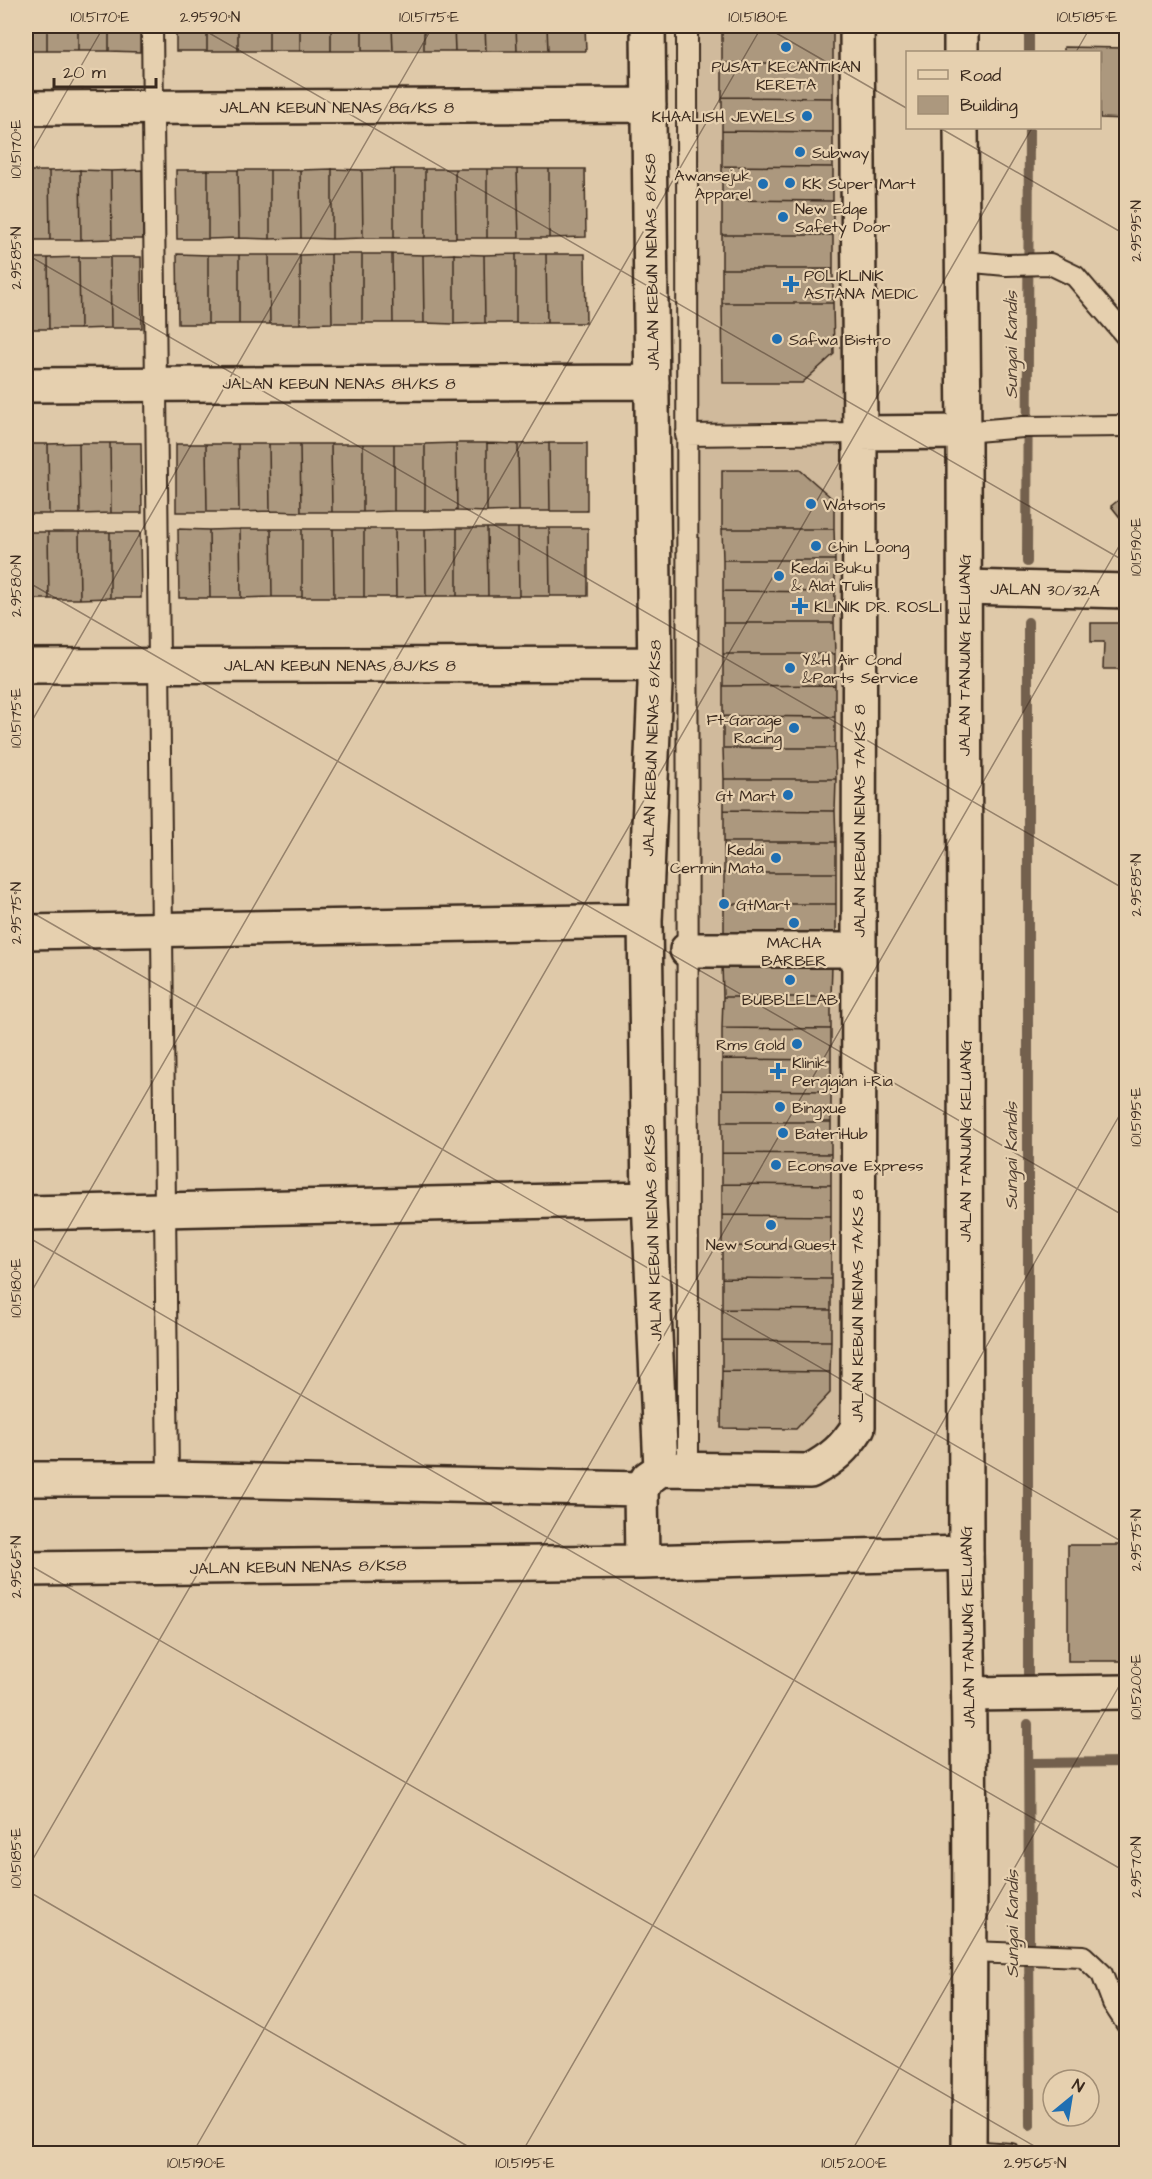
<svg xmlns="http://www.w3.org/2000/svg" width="1152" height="2179" font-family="'Architects Daughter',sans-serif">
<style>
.built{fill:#d0ba9c}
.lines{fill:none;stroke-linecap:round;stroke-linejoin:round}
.stream{stroke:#73604d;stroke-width:10}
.building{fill:#ac987e;stroke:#3b2a1e;stroke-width:1.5}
.lane-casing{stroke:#3b2a1e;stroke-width:24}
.street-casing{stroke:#3b2a1e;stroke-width:38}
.secondary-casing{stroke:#3b2a1e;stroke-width:38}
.lane{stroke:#e6d0af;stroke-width:20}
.street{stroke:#e6d0af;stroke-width:33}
.secondary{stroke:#e6d0af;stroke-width:33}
.ticks{fill:none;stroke:#3b2a1e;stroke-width:1.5;stroke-opacity:0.45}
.poi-dot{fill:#1f6fb2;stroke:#e6d0af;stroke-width:2}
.labels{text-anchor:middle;stroke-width:4.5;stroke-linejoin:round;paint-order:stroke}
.poi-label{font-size:16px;fill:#3b2a1e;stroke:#e6d0af;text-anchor:start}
.street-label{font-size:16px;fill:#3b2a1e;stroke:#e6d0af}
.water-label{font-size:18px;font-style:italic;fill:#524032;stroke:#e6d0af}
.neatline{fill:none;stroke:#3b2a1e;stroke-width:2}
.ticks-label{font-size:15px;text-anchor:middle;fill:#3b2a1e}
</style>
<rect width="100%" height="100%" fill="#dfc9a9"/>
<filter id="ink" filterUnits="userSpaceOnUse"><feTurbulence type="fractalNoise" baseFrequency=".0167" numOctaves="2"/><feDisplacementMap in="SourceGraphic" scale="12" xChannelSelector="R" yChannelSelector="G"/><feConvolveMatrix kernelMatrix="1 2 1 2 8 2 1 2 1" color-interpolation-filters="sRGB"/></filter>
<g filter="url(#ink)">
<path class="built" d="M695 26H845L844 1423 832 1442 806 1459 695 1457Z"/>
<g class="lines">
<path class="stream" d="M1029 52V26
M1027 562 1029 128
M1028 1690V622
M1028 1724 1030 2125
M1029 1763 1126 1762"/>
</g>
<path class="building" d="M26 26H47V51H26Z
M47 26H78V51H47Z
M78 26H109V51H78Z
M109 26H140V52L109 51Z
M176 26H207V51H176Z
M207 26H238V51H207Z
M238 26H269V51H238Z
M269 26H300V51H269Z
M300 26H331V51H300Z
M331 26H362V51H331Z
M362 26H392L393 51H362Z
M392 26H424V51H393Z
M424 26H454L455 51H424Z
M454 26H485L486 51H455Z
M485 26H516L517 51H486Z
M516 26H547L548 51H517Z
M547 26H585L586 51H548Z
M722 26H833V29L722 28Z
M722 28 833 29V63H722Z
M1064 47 1126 48V119L1100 118V52H1064Z
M722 63H833V98L722 97Z
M722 97 833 98V132L722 131Z
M722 131 833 132V167L722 166Z
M722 166 833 167V201L722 200Z
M332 169 362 170 363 238 332 239Z
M332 169V239L301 238 300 170Z
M394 169H425V238H394Z
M394 169V238H363L362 170Z
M425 169H455L456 238H425Z
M455 169H487V238H456Z
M487 169H517L519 238H487Z
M517 169H549V238H519Z
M549 169H585L586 237 549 238Z
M80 170 81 240H50L49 171Z
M80 170 111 171 112 239 81 240Z
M142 170 143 239H112L111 171Z
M176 170H208V239H177Z
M208 170H238L239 238 208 239Z
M238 170H270V239L239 238Z
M270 170H300L301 238 270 239Z
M26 171H49L50 240H26Z
M722 200 833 201V235H722Z
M722 235H833V269H722Z
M177 254 208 255V324H178Z
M331 254H362V323H332Z
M331 254 332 323 300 324V255Z
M362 254H392L393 323H362Z
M392 254 423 255 424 323H393Z
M454 254 484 255 485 323 454 324Z
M454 254V324L424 323 423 255Z
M516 254H546L547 323H516Z
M516 254V323H485L484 255Z
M546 254H585L586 323H547Z
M208 255H239V324H208Z
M239 255H269L270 324H239Z
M269 255H300V324H270Z
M79 257 80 329H49L48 258Z
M79 257H110L111 328 80 329Z
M110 257H141L142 328H111Z
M26 258H48L49 329H26Z
M722 269H833V303H722Z
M722 303H833L834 354 802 383H723Z
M79 443 80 514H49L48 444Z
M79 443H110L111 513 80 514Z
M110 443H141L142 513H111Z
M456 443H487V512L457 511Z
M456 443 457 511H425V444Z
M487 443 518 444 519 511 487 512Z
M549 443H587V511H550Z
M549 443 550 511H519L518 444Z
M26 444H48L49 514H26Z
M176 444H206L207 512H176Z
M206 444H238L239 512H207Z
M238 444H269L270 511 239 512Z
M269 444H300L301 512 270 511Z
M300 444H331L332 512H301Z
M331 444H363V512H332Z
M363 444H394V511L363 512Z
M394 444H425V511H394Z
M722 470H800L834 500V529H722Z
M1126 494V525L1111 506Z
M457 528H487L488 596H457Z
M457 528V596H426L425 529Z
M487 528H518L519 596H488Z
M518 528H549L550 596H519Z
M549 528H588V596H550Z
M178 529 209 530 210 598H179Z
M240 529H271L272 597 241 598Z
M240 529 241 598H210L209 530Z
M271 529H302V597H272Z
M302 529H333L334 597H302Z
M333 529H364V597H334Z
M364 529H395L396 597H364Z
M395 529H425L426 596 396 597Z
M722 529H834L835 560H723Z
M26 532H48L49 599H26Z
M48 532H79L80 599H49Z
M79 532H110V598L80 599Z
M110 532H140L141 598H110Z
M723 560H835V592L723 591Z
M723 591 835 592 834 623H723Z
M723 623H834L835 654H723Z
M1091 623H1126V669H1103L1104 642H1091Z
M723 654H835V685L723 686Z
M835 685V717L723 716V686Z
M723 716 835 717V748H723Z
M723 748H835L836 779H724Z
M724 779H836L835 811 724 810Z
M724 810 835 811 836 842H724Z
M724 842H836V873H724Z
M724 873H836V904H724Z
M724 904H836V936H724Z
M722 965 832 966 831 997H723Z
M723 997H831V1029L722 1028Z
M722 1028 831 1029V1060L722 1059Z
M722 1059 831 1060V1091L722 1090Z
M722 1090 831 1091V1122H722Z
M722 1122H831V1154L722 1153Z
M722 1153 831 1154V1185L722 1184Z
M722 1184 831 1185V1216L722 1215Z
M722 1215 831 1216V1247L722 1246Z
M722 1246 831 1247V1279L722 1278Z
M722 1278 831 1279V1310L722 1309Z
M722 1309 831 1310V1341L722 1340Z
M722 1340 831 1341 830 1372 722 1371Z
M722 1371 830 1372V1393L796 1429 721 1428Z
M1068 1545H1126V1661H1068Z"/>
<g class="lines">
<g class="lane-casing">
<path id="lane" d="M152 26 168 1479
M687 26 688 1471
M963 261 1006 265 1050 264 1075 276 1126 336
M964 432 1023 427 1126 426
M686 435 860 433
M971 1952 1083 1956 1102 1974 1113 2003 1126 2023
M969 2151 1011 2154"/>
</g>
<g class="street-casing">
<path id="street" d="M648 26 655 685 645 921 649 1199 661 1469
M26 108 649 105
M26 385 652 382
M860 433 964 432
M964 587 1126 591
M26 666 655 664
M26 932 645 921
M687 950H858
M26 1213 649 1199
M26 1479H168L641 1489
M642 1562 641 1489 648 1478 661 1469 810 1471C832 1459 845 1448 858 1427L860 433 857 26
M26 1569 642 1562 966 1553
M969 1694 1126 1692"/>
</g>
<g class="secondary-casing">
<path id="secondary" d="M961 26V52
M961 128 964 432 966 1553C971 1753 970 1953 969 2154"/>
</g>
<use href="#lane" class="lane"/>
<use href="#street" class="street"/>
<use href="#secondary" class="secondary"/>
</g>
</g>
<path class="ticks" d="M197 26 1126 562M764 26 908 109M1076 52 1091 26M940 128 1126 235M26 162 104 26M26 254 1126 890M26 581 1126 1217M26 731 433 26M26 909 1126 1544M26 1236 1126 1872M26 1301 762 26M26 1563 1048 2154M26 1871 1032 128M26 1890 481 2154M192 2154 1126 534M521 2154 1126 1104M850 2154 1126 1674"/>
<g class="poi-dot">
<circle cx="786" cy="47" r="6"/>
<circle cx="807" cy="116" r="6"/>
<circle cx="800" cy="152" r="6"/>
<circle cx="790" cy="183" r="6"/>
<circle cx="763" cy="184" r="6"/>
<circle cx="783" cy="217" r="6"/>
<path d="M788 275h6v6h6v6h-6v6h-6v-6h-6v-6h6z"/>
<circle cx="777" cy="339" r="6"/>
<circle cx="811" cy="504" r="6"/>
<circle cx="816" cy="546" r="6"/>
<circle cx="779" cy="576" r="6"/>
<path d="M797 597h6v6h6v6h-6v6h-6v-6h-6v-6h6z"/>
<circle cx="790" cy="668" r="6"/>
<circle cx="794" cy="728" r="6"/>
<circle cx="788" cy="795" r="6"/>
<circle cx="776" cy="858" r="6"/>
<circle cx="724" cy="904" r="6"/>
<circle cx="794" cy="923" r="6"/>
<circle cx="790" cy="980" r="6"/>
<circle cx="797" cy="1044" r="6"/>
<path d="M775 1062h6v6h6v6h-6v6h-6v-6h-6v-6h6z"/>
<circle cx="780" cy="1107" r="6"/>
<circle cx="783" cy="1133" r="6"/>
<circle cx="776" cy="1165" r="6"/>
<circle cx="771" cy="1225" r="6"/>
</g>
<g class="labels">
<g class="poi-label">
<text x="786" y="72" text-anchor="middle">PUSAT KECANTIKAN<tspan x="786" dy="18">KERETA</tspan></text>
<text x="795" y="122" text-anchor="end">KHAALISH JEWELS</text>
<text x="812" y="158">Subway</text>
<text x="751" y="181" text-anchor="end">Awansejuk<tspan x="751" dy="18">Apparel</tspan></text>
<text x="802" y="189">KK Super Mart</text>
<text x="795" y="214">New Edge<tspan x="795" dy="18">Safety Door</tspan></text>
<text x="804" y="281">POLIKLINIK<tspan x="804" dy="18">ASTANA MEDIC</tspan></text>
<text x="789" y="345">Safwa Bistro</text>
<text x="823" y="510">Watsons</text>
<text x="828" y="552">Chin Loong</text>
<text x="791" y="573">Kedai Buku<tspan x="791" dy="18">&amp; Alat Tulis</tspan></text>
<text x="814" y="612">KLINIK DR. ROSLI</text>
<text x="802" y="665">Y&amp;H Air Cond<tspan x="802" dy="18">&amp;Parts Service</tspan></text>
<text x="782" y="725" text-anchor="end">Ft-Garage<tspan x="782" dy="18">Racing</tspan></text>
<text x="776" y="801" text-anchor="end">Gt Mart</text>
<text x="764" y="855" text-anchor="end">Kedai<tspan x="764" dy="18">Cermin Mata</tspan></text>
<text x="736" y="910">GtMart</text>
<text x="794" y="948" text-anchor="middle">MACHA<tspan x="794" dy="18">BARBER</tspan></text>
<text x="790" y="1005" text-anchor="middle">BUBBLELAB</text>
<text x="785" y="1050" text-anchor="end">Rms Gold</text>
<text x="792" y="1068">Klinik<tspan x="792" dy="18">Pergigian i-Ria</tspan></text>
<text x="792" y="1113">Bingxue</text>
<text x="795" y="1139">BateriHub</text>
<text x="788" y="1171">Econsave Express</text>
<text x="771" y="1250" text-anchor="middle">New Sound Quest</text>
</g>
<g class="street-label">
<text x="337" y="113">JALAN KEBUN NENAS 8G/KS 8</text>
<text transform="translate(651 262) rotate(-91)" y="6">JALAN KEBUN NENAS 8/KS8</text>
<text x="339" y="389">JALAN KEBUN NENAS 8H/KS 8</text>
<text transform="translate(1045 589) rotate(1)" y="6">JALAN 30/32A</text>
<text transform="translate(964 655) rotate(-90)" y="6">JALAN TANJUNG KELUANG</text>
<text x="340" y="671">JALAN KEBUN NENAS 8J/KS 8</text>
<text transform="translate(651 748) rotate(-88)" y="6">JALAN KEBUN NENAS 8/KS8</text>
<text transform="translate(859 821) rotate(-90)" y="6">JALAN KEBUN NENAS 7A/KS 8</text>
<text transform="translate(965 1141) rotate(-90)" y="6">JALAN TANJUNG KELUANG</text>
<text transform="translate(652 1233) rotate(-92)" y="6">JALAN KEBUN NENAS 8/KS8</text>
<text transform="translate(857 1306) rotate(-90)" y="6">JALAN KEBUN NENAS 7A/KS 8</text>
<text transform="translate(298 1566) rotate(-1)" y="6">JALAN KEBUN NENAS 8/KS8</text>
<text transform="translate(967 1627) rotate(-91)" y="6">JALAN TANJUNG KELUANG</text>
</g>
<g class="water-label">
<text transform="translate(1011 345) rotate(-90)" y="6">Sungai Kandis</text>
<text transform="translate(1011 1156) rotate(-90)" y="6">Sungai Kandis</text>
<text transform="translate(1012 1924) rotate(-90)" y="6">Sungai Kandis</text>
</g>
</g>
<rect width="1152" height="2179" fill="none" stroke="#e6d0af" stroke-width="66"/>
<rect x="906" y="51" width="195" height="78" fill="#e6d0af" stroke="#a28e75" stroke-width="1.5"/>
<rect x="918" y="70" width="30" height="9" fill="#e6d0af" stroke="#a28e75" stroke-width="1.5"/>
<text x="960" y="81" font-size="18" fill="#3b2a1e">Road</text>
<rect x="918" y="96" width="30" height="18" fill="#ac987e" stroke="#a28e75" stroke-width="1.5"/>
<text x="960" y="111" font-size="18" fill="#3b2a1e">Building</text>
<g transform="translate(1071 2098) rotate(30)"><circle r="28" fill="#e6d0af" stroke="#a28e75" stroke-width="1.5"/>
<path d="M0-4.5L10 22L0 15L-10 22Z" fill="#1f6fb2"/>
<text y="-9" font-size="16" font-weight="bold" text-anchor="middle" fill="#3b2a1e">N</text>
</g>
<path d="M54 78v9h102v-9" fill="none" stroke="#3b2a1e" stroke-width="3"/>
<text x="63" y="78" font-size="18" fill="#3b2a1e" stroke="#e6d0af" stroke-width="4.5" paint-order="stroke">20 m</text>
<rect x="33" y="33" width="1086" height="2113" class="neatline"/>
<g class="ticks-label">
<text x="100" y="22">101.5170°E</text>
<text x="210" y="22">2.9590°N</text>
<text x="429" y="22">101.5175°E</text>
<text x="758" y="22">101.5180°E</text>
<text x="1087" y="22">101.5185°E</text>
<text transform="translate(16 149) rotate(-90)" y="5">101.5170°E</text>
<text transform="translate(1136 231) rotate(-90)" y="5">2.9595°N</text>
<text transform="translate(16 258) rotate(-90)" y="5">2.9585°N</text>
<text transform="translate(1136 547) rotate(-90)" y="5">101.5190°E</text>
<text transform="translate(16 586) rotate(-90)" y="5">2.9580°N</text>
<text transform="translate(16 718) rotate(-90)" y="5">101.5175°E</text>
<text transform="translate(1136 885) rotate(-90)" y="5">2.9585°N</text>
<text transform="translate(16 913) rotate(-90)" y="5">2.9575°N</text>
<text transform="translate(1136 1117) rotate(-90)" y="5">101.5195°E</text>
<text transform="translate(16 1288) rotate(-90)" y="5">101.5180°E</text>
<text transform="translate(1136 1540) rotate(-90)" y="5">2.9575°N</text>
<text transform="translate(16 1567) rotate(-90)" y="5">2.9565°N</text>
<text transform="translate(1136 1687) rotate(-90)" y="5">101.5200°E</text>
<text transform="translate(16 1858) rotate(-90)" y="5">101.5185°E</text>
<text transform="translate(1136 1867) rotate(-90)" y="5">2.9570°N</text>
<text x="196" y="2168">101.5190°E</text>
<text x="525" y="2168">101.5195°E</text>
<text x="854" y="2168">101.5200°E</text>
<text x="1035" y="2168">2.9565°N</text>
</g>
</svg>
